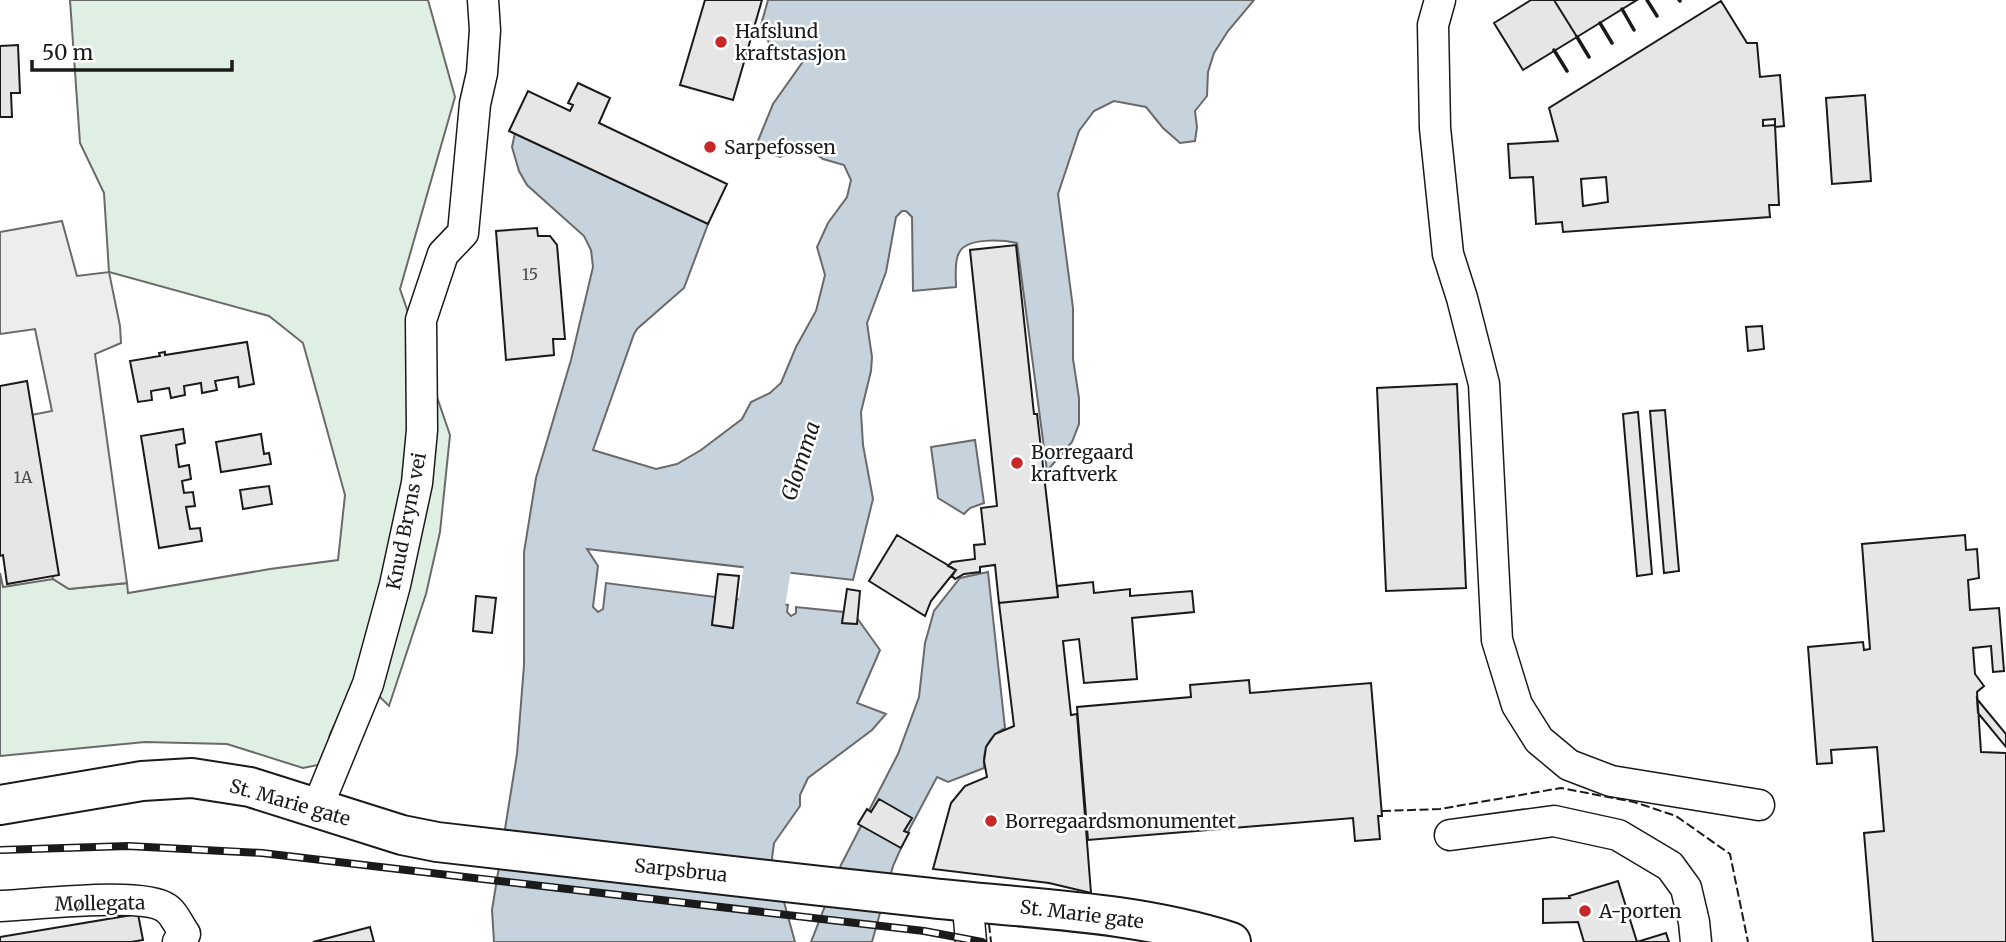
<svg xmlns="http://www.w3.org/2000/svg" width="2006" height="942" font-family="Merriweather,serif">
<style>
.green{fill:#e0efe3;stroke:#6a6a6a;stroke-width:2}
.parking{fill:#ededed;stroke:#6a6a6a;stroke-width:2}
.water{fill:#c6d2dc;stroke:#6a6a6a;stroke-width:2}
.lines{fill:none;stroke-linecap:round;stroke-linejoin:round}
.river{stroke:#c6d2dc;stroke-width:47}
.building{fill:#e6e6e6;stroke:#1a1a1a;stroke-width:2;fill-rule:evenodd}
.minor-casing{stroke:#1a1a1a;stroke-width:33}
.major-casing{stroke:#1a1a1a;stroke-width:42}
.minor{stroke:#fff;stroke-width:30}
.major{stroke:#fff;stroke-width:38}
.rail-casing{stroke:#1a1a1a;stroke-width:8}
.rail{stroke:#fff;stroke-width:5;stroke-dasharray:16;stroke-linecap:butt}
.fence{stroke:#1a1a1a;stroke-width:2;stroke-dasharray:9 3.5;stroke-linecap:butt}
.wall{stroke:#1a1a1a;stroke-width:3.5}
.poi-dot{fill:#c62828;stroke:#fff;stroke-width:2.5}
.labels{text-anchor:middle;stroke-width:5;stroke-linejoin:round;paint-order:stroke}
.number-label{font-size:16px;fill:#4d4d4d}
.poi-label{font-size:19px;fill:#1a1a1a;stroke:#fff;text-anchor:start}
.street-label{font-size:19px;fill:#1a1a1a;stroke:#fff}
.water-label{font-size:21px;font-style:italic;fill:#1a1a1a;stroke:#fff}
</style>
<rect width="100%" height="100%" fill="#fff"/>
<path class="green" d="M70 0H428L455 97 400 289 450 435 440 532 426 594 389 706 358 675 330 734 323 764 303 768 227 744 145 742 0 756V573L3 587 53 579 69 589 127 583 128 593 270 569 338 560 345 495 303 343 269 316 109 272 104 193 80 143Z"/>
<path class="parking" d="M62 221 77 276 109 272 120 326 121 343 95 354 127 583 69 589 53 579 26 416 52 411 35 329 0 334V232Z"/>
<path class="water" d="M768 0H1254L1228 31 1214 53 1208 72 1207 96 1195 111 1197 127 1195 141 1180 143 1163 128 1146 107 1114 101 1094 111 1079 131 1058 194 1073 308V359L1079 398V424L1072 442 1047 471 1017 243C1003 240 966 237 959 253 954 261 956 277 956 287L913 291 912 217 906 211H902L896 217 886 272 867 323 872 357 871 371 861 412 863 445 873 499 853 580 587 549 598 566 593 607 598 612 603 609 606 583 716 597 712 625 733 628 736 599 788 605 787 612 791 616 796 613V607L844 612 842 623 856 624 857 618 880 650 857 703 886 714 872 730 808 778 800 795V806L774 843 772 858 795 942H494L492 910 517 754 524 665V552L536 478 571 360 593 267 591 250 584 236 527 185 519 171 512 147 515 133 708 224 684 288 637 329 634 334 593 450 656 469 677 464 701 450 742 419 751 402 770 393 781 383 796 347 816 311 825 275 817 247 828 223 847 197 851 180 844 165 823 159 814 153 801 149 780 157 755 148 773 104 804 60C794 55 786 54 776 59L761 25Z
M975 440 984 503 970 508 964 514 938 498 931 447Z
M988 572 1005 728C988 737 983 749 984 768L948 782 937 777 910 828 893 866 872 942H811L841 865 898 754 919 697 925 643 934 611 960 578Z"/>
<g class="lines">
<path class="river" d="M745 665 762 602 767 570 786 510"/>
</g>
<path class="building" d="M705 0H762L733 100 680 85Z
M1531 0H1554L1577 37 1523 70 1494 23Z
M1554 0H1637L1577 37Z
M1721 1 1747 43H1757L1760 77 1780 75 1784 126 1775 127V119L1763 120V126L1775 125 1779 205H1769L1770 217 1563 232 1562 222 1536 224 1533 177 1510 178 1508 144 1558 141 1549 108ZM1606 177 1608 202 1583 206 1581 179Z
M18 45 20 93H11L12 117H0V46Z
M578 83 610 98 599 123 727 184 708 224 509 131 528 91 570 111 573 105 568 103Z
M1865 95 1871 181 1832 184 1826 98Z
M537 228 538 236H550L557 245 565 339H553L554 355 506 360 496 231Z
M1016 245 1034 414H1037L1058 597 999 603 995 565 980 567V572L964 574 955 579 952 576 956 570 948 566 952 562 975 559 974 545 985 544 981 508 997 506 970 250Z
M1762 326 1764 349 1748 351 1746 327Z
M247 342 254 384 239 387 238 377 215 381 217 390 202 393 201 383 184 386 185 395 171 398 169 388 151 391 152 400 138 402 130 361 160 356 159 353 165 352V355Z
M27 381 59 575 7 584 3 555 0 556V386Z
M1457 384 1466 588 1386 591 1377 388Z
M1665 410 1679 571 1664 573 1650 411Z
M1638 412 1652 574 1637 576 1623 414Z
M183 429 185 443 176 445 179 467 189 465 191 479 182 481 184 493 193 492 195 506 186 507 190 529 200 528 202 541 159 548 141 436Z
M261 434 264 454 269 453 271 464 221 472 216 442Z
M269 486 272 504 243 509 240 490Z
M897 535 956 570 931 601 925 616 869 581Z
M1965 535 1966 550 1977 549 1979 578 1968 580 1970 610 1999 608 2004 671 1993 672 1991 646 1973 648 1975 674 1984 686 1977 692 1981 752 2006 753V942H1873L1864 833 1884 831 1877 747 1831 750 1832 763 1817 764 1808 647 1863 642 1864 650 1870 649 1862 544Z
M718 574 739 576 733 628 712 625Z
M1093 582 1094 593 1130 589V596L1192 591 1194 612 1132 618 1137 679 1084 683 1079 639 1063 641 1071 715 1077 714 1091 893 1049 883 933 869 951 803 965 786 987 777 984 761 986 747 995 734 1014 726 999 603 1058 597 1057 586Z
M847 589 860 591 857 624 842 623Z
M476 596 496 598 492 633 473 631Z
M1249 680 1250 693 1371 683 1382 816H1378L1380 839 1355 841 1353 818 1088 840 1077 707 1191 697 1190 685Z
M1977 699 2006 734V747L1978 713Z
M879 799 912 818 904 831 909 833 901 848 858 824 867 809 871 812Z
M1618 881 1637 942H1584L1578 922 1543 923V899L1570 898 1569 896Z
M138 914 143 940 131 942H0V937Z
M370 927 374 942H313Z
M1666 933 1669 942H1637Z"/>
<g class="lines">
<g class="minor-casing">
<path id="minor" d="M1440 0 1433 25 1435 128 1448 254 1462 298 1484 384 1497 640 1517 705 1539 740 1569 765 1611 781 1759 805
M317 808 368 684 395 585 417 483 422 430 421 320 443 254 463 233 475 104 482 73 485 30 483 0
M1450 835 1554 821 1618 835 1670 866 1686 888 1694 922 1696 942
M0 906C33 905 143 891 166 908 174 913 179 926 185 934L178 942
M971 942 969 919 974 902"/>
</g>
<g class="major-casing">
<path id="major" d="M0 805 142 781 192 778 250 787 402 835 437 842C598 860 760 880 922 897 1025 909 1131 910 1231 942"/>
</g>
<use href="#minor" class="minor"/>
<use href="#major" class="major"/>
<g class="rail-casing">
<path id="rail" d="M0 850 128 846 262 853 924 931 982 942"/>
</g>
<use href="#rail" class="rail"/>
<path class="fence" d="M1382 811 1440 809 1561 788 1634 802 1676 816 1730 854 1748 942
M989 924 991 942"/>
<path class="wall" d="M1647 0 1657 16
M1679 0 1680 1
M1622 9 1634 30
M1600 23 1612 43
M1577 37 1589 57
M1554 50 1567 71"/>
</g>
<g class="poi-dot">
<circle cx="721" cy="42" r="7"/>
<circle cx="710" cy="147" r="7"/>
<circle cx="1017" cy="463" r="7"/>
<circle cx="991" cy="821" r="7"/>
<circle cx="1585" cy="911" r="7"/>
</g>
<g class="labels">
<g class="number-label">
<text x="530" y="280">15</text>
<text x="23" y="483">1A</text>
</g>
<g class="poi-label">
<text x="735" y="38">Hafslund<tspan x="735" dy="22">kraftstasjon</tspan></text>
<text x="724" y="154">Sarpefossen</text>
<text x="1031" y="459">Borregaard<tspan x="1031" dy="22">kraftverk</tspan></text>
<text x="1005" y="828">Borregaardsmonumentet</text>
<text x="1599" y="918">A-porten</text>
</g>
<g class="street-label">
<text transform="translate(406 521) rotate(-79)" y="7">Knud Bryns vei</text>
<text transform="translate(290 802) rotate(16)" y="7">St. Marie gate</text>
<text transform="translate(681 870) rotate(6)" y="7">Sarpsbrua</text>
<text transform="translate(100 903) rotate(-1)" y="7">Møllegata</text>
<text transform="translate(1082 914) rotate(7)" y="7">St. Marie gate</text>
</g>
<g class="water-label">
<text transform="translate(801 461) rotate(-72)" y="7">Glomma</text>
</g>
</g>
<path d="M32 60v10h200v-10" fill="none" stroke="#1a1a1a" stroke-width="3.5"/>
<text x="42" y="60" font-size="21" fill="#1a1a1a" stroke="#ffffff" stroke-width="5" paint-order="stroke">50 m</text>
</svg>
